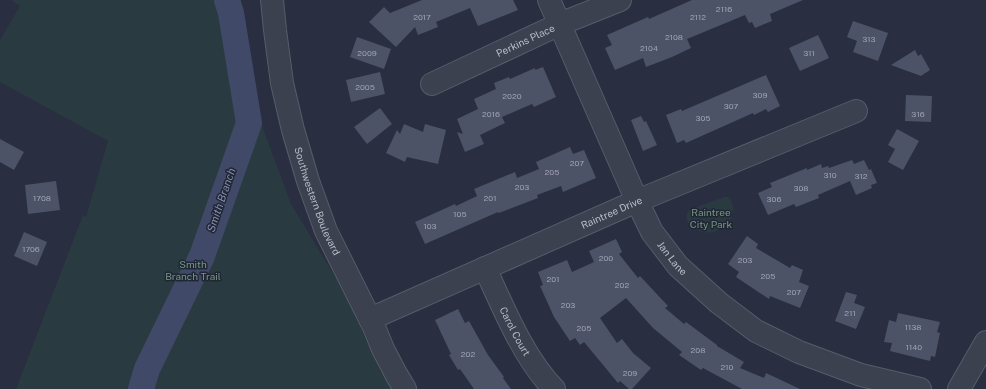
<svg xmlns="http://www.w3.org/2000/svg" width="986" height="389" font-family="'Public Sans',sans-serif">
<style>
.green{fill:#2a3a41}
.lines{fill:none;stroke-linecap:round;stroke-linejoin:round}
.river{stroke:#404a68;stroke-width:26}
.building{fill:#4d5367}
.minor-casing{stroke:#575c6a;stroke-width:24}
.minor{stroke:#3c4150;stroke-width:22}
.labels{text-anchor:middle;stroke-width:3;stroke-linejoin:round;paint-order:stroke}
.number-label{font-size:8px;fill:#9ea2b1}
.street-label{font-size:10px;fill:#b9bdca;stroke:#212635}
.park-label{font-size:10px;fill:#729982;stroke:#212635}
.water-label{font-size:11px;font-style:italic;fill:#838eaf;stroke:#212635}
</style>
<rect width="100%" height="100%" fill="#292e40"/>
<path class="green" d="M11 0H214L237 58 291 204 346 295 380 371 394 389H16L83 215 86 217 108 141 0 82V40L20 6Z
M724 197H728C733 202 734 208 732 215 731 221 728 223 724 227 702 243 676 220 691 209Z"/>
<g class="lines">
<path class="river" d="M141 389 147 369 202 256 249 123 231 13 227 0"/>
</g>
<path class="building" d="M422 0H513L518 10 478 26 470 8 436 22 438 27 418 35 415 27 396 47 369 22 384 7 390 13Z
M692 0H803L770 14 772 21 755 28 752 22 749 23 745 15 687 39 691 48 672 57 646 67 643 58 615 70 605 48 612 45 607 35 648 17 649 19Z
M853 21 888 33 878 61 853 52 857 41 847 37Z
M818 35 829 58 800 71 789 48Z
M357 37 391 49 384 69 350 57Z
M915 50 918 56 921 54 930 70 921 76 891 65Z
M543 67 556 97 534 107 532 104 502 117 505 123 480 135 484 144 465 152 457 132 463 134 457 119 478 109 474 99 496 89 494 83 509 77 510 79 535 68V70Z
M380 72 385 94 351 102 346 80Z
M766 75 780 106 768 112 766 109 754 115 753 113 686 143 684 140 677 143 666 115 681 109 682 111Z
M906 95 932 96 931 122 905 121Z
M380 108 392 124 367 144 354 127Z
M641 116 644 122 646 121 657 145 643 151 631 120Z
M404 124 423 132 425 124 446 130 438 164 407 157 405 162 386 153 397 130 400 134Z
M897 129 919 141 903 170 888 162 895 149 888 145Z
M0 139 24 152 14 170 0 162Z
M570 147 573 154 584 150 596 178 563 192 561 186 537 195 538 198 499 213 498 212 425 244 415 222 455 204 456 206 477 196 474 189 515 172 517 178 539 169 536 162Z
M852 160 854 164 864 160 869 170 871 169 877 183 871 185 872 188 856 195 850 181 818 195 819 198 796 207 794 204 768 215 758 193 772 187 770 183 807 168V170L821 164 822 168 828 166 829 168Z
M56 181 60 210 28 214 25 185Z
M24 232 47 242 37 266 14 256Z
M747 236 758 244 756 248 790 268 792 265 803 270 799 282 809 286 800 308 770 296 769 299 736 277 739 272 728 264Z
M616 239 622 252 619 254 638 278 640 276 668 306 665 308 684 324 686 322 717 345V346L744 362 740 368 764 378 766 373 800 389H742L703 368 701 370 679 355 682 352 653 328 626 298 600 318 617 343 622 339 633 353 651 368 632 389H629L620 381 618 383 584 342 580 345 575 338 570 341 554 317 540 286 543 285 538 272 567 260 572 272 594 262 589 251Z
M846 292 857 295 854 303 865 307 856 329 835 321Z
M458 309 465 323 469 321 488 355 504 377 503 378 511 389H474L460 369 458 370 449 355 451 354 435 320Z
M898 313 940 322 937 332 940 333 935 357 931 356 930 361 890 351 892 343 884 342 889 320 896 322Z"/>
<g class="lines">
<g class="minor-casing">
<g id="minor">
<path id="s1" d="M272 0 275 30 282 83 293 130 308 181 326 231 374 327 383 349 396 374 405 389"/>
<path id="s2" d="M549 0 637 201 652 232 678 266 719 303 756 331 799 352 861 375 920 389"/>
<path id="s3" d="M432 84 560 24 620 0"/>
<path id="s4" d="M485 268C503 307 524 359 554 389"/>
<path id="s5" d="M370 319 637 201 856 111"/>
<path d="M959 389 986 342"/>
</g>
</g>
<use href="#minor" class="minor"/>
</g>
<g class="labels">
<g class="number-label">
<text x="724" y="12">2116</text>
<text x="422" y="20">2017</text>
<text x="698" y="20">2112</text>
<text x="674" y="40">2108</text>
<text x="869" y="42">313</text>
<text x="649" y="51">2104</text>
<text x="367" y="56">2009</text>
<text x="809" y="56">311</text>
<text x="365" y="90">2005</text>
<text x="760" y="98">309</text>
<text x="512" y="99">2020</text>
<text x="731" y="109">307</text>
<text x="491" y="117">2016</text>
<text x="918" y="117">316</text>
<text x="703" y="121">305</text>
<text x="577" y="166">207</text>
<text x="552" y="175">205</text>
<text x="830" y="178">310</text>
<text x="861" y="179">312</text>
<text x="522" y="190">203</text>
<text x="801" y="191">308</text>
<text x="42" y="201">1708</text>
<text x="490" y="201">201</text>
<text x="774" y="202">306</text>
<text x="460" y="217">105</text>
<text x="430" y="229">103</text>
<text x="31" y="252">1706</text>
<text x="606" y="261">200</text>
<text x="745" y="263">203</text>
<text x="768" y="279">205</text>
<text x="553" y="282">201</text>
<text x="622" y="288">202</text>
<text x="794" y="295">207</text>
<text x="568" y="308">203</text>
<text x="850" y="316">211</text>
<text x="913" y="330">1138</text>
<text x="584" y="331">205</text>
<text x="914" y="350">1140</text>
<text x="698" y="353">208</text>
<text x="468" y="357">202</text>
<text x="727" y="370">210</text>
<text x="630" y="376">209</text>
</g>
<g class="street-label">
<text dy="4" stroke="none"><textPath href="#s3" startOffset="103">Perkins Place</textPath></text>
<text dy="4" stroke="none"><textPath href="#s1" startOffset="207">Southwestern Boulevard</textPath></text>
<text dy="4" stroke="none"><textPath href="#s5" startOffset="264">Raintree Drive</textPath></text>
<text dy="4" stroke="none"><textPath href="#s2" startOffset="287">Jan Lane</textPath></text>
<text dy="4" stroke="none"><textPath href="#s4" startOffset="70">Carol Court</textPath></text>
</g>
<g class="park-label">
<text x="711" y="216">Raintree<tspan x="711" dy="12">City Park</tspan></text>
<text x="193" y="268">Smith<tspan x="193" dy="12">Branch Trail</tspan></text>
</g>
<g class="water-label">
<text transform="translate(221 200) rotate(-71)" y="4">Smith Branch</text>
</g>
</g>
</svg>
